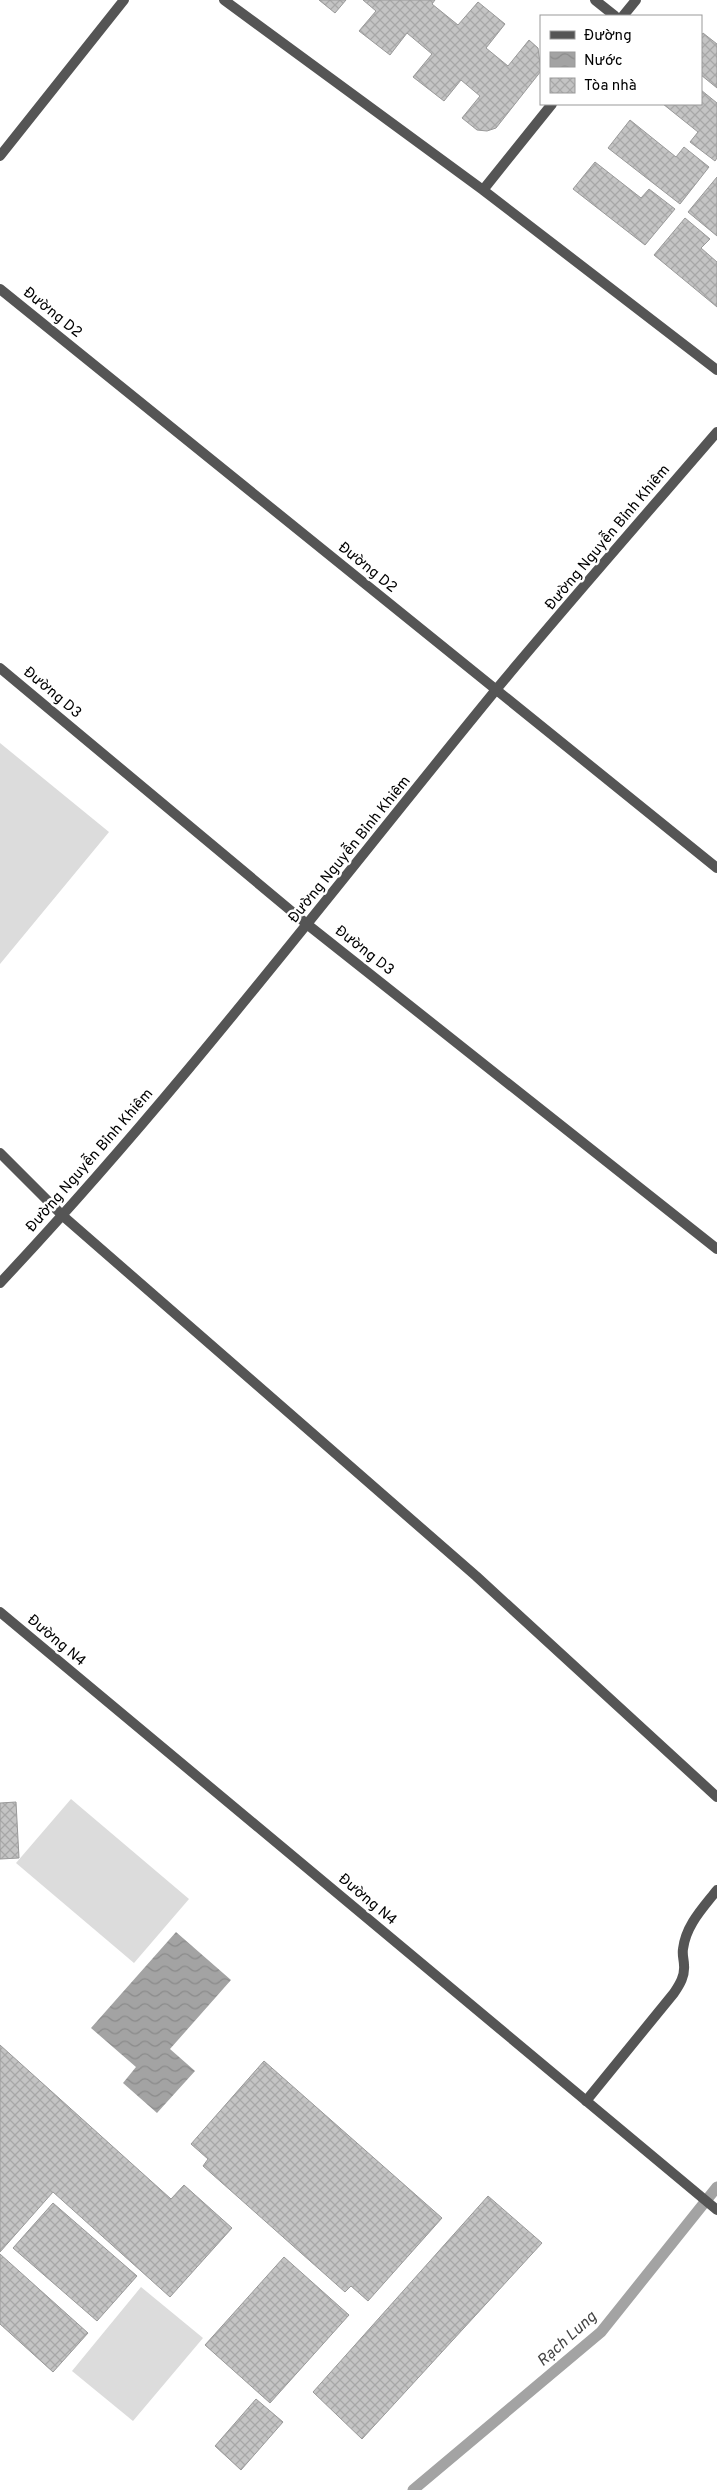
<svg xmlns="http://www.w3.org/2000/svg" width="717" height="2490" font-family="Overpass,sans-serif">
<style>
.pitch{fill:#dcdcdc}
.water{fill:url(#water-waves)}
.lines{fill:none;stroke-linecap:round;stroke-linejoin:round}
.stream{stroke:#a3a3a3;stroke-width:11}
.building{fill:url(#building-cross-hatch);stroke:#999}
.service{stroke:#555;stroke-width:10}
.minor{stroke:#555;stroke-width:10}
.labels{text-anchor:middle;stroke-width:5;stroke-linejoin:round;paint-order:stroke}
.street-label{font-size:15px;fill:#000;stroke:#fff}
.water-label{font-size:16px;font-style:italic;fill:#444;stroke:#fff}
</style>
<defs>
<pattern id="water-waves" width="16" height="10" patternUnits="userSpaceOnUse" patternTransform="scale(1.25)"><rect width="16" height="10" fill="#a3a3a3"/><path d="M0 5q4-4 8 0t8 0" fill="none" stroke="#8b8b8b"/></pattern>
<pattern id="building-cross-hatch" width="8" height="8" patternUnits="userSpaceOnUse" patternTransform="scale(1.25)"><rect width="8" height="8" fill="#c4c4c4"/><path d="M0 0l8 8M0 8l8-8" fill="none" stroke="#a7a7a7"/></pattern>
</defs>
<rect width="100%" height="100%" fill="#fff"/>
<path class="pitch" d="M0 743 109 832 0 964Z
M71 1799 189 1899 134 1963 16 1863Z
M141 2287 203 2338 133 2421 72 2371Z"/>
<path class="water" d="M176 1932 231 1980 170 2049 195 2071 157 2113 123 2083 136 2067 91 2028Z"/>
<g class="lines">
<path class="stream" d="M413 2490 601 2332 717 2187"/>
</g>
<path class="building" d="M319 0H346L335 13Z
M363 0H435L432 4 458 25 478 2 505 24 486 48 508 66 529 40 538 48 541 71 496 128 487 131 477 130 462 118 480 96 461 80 444 101 413 77 432 54 407 33 390 55 359 31 376 11Z
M703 33 717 44V88L701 75V36Z
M701 90 717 103V158L715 161 690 142 698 132 663 104H701Z
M630 120 676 157 684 147 709 167 680 204 608 148Z
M595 162 641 198 649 189 675 209 645 245 573 189Z
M717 177V236L688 212Z
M685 218 710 239 701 248 717 262V307L654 255Z
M16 1802 19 1858 0 1859V1803Z
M0 2045 171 2199 184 2185 232 2228 170 2297 53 2192 0 2252Z
M264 2061 442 2218 368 2301 351 2286 345 2292 203 2166 208 2159 191 2144Z
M488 2196 542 2243 362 2439 313 2392Z
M53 2203 137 2276 97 2321 13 2248Z
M0 2254 88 2333 53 2372 0 2324Z
M284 2257 349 2315 270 2403 205 2345Z
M256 2399 283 2422 241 2470 215 2446Z"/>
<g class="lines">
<path class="service" d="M586 2101 674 1993C680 1984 685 1976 684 1965 684 1960 682 1955 683 1949 686 1925 703 1908 717 1890"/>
<path class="minor" d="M224 0 483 190 717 370
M595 0 615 16
M623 16 636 0
M0 156 124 0
M483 190 552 104
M0 289 717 868
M0 668 308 925 717 1249
M0 1153 63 1216 476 1576 717 1797
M0 1283C176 1096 332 890 495 691 568 603 643 518 717 432
M0 1612 717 2210"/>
</g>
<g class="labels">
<g class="street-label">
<text transform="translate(53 312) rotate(39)" y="5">Đường D2</text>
<text transform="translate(607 537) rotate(-50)" y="5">Đường Nguyễn Bỉnh Khiêm</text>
<text transform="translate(368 567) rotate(39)" y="5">Đường D2</text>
<text transform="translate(53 692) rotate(40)" y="5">Đường D3</text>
<text transform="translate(349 849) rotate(-51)" y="5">Đường Nguyễn Bỉnh Khiêm</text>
<text transform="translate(365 950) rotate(38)" y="5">Đường D3</text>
<text transform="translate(89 1160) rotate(-49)" y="5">Đường Nguyễn Bỉnh Khiêm</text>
<text transform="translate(57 1640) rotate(40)" y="5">Đường N4</text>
<text transform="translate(368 1899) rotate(40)" y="5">Đường N4</text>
</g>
<g class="water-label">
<text transform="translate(566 2338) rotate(-42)" y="6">Rạch Lung</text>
</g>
</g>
<rect x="540" y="15" width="162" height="90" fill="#ffffff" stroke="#999999"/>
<rect x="550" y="31" width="25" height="8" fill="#555555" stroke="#999999"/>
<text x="584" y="40" font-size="15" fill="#000000">Đường</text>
<rect x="550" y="52" width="25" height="15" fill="url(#water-waves)" stroke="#999999"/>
<text x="584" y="65" font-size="15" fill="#000000">Nước</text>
<rect x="550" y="78" width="25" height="15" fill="url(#building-cross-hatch)" stroke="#999999"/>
<text x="584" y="90" font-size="15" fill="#000000">Tòa nhà</text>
</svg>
